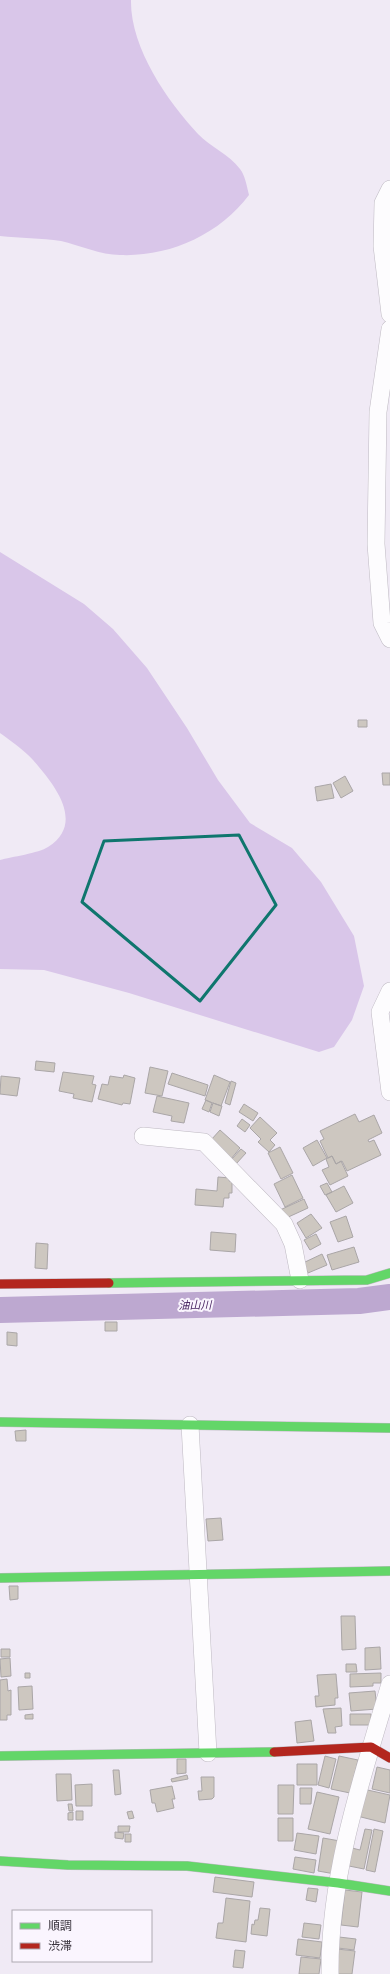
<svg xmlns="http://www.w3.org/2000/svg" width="390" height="1974" font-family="'Noto Sans','Noto Sans JP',sans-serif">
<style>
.forest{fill:#d9c6e9}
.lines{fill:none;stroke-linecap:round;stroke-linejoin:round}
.river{stroke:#bda8d0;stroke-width:26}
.building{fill:#cdc7c0;stroke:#aaa6a7}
.street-casing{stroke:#beb9c2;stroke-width:18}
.fast-casing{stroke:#beb9c2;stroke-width:10}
.jam-casing{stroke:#beb9c2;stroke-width:10}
.street{stroke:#fdfcfe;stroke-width:17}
.fast{stroke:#63d668;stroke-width:9}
.jam{stroke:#b3261e;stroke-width:9}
.marked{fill:none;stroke:#0f766e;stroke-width:3;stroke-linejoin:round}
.labels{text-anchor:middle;stroke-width:4;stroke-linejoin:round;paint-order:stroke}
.water-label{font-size:11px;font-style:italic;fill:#441f5e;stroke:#faf5fe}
</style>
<rect width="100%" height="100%" fill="#f0eaf5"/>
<path class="forest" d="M0 0H131C130 47 167 101 198 134 210 147 229 154 240 169 245 175 247 187 249 195 219 235 169 257 120 255 101 255 79 245 61 241 41 238 20 238 0 236Z
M0 552 84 604 113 629 147 668 187 728 218 780 250 823 292 848 321 882 354 936 364 986 352 1020 334 1047 319 1052 129 993 44 970 0 969V860C11 857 39 853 48 847 86 823 54 784 33 760 24 750 11 741 0 733Z"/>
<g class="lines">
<path class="river" d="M0 1310 359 1301 390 1297"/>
</g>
<path class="building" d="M358 720H367V727H358Z
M382 773H390V785H383Z
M345 776 353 791 341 798 333 783Z
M331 784 334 798 317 801 315 787Z
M36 1061 55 1063 54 1072 35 1070Z
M150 1067 168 1071 162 1096 145 1093Z
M63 1072 94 1076 92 1084 96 1085 92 1102 73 1098 74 1094 59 1091Z
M172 1073 208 1085 205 1096 168 1084Z
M124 1075 135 1078 130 1104 123 1103 122 1105 98 1099 102 1084 108 1085 110 1076 123 1078Z
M214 1075 230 1082 221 1106 205 1100Z
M1 1076 20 1078 17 1096 0 1094Z
M231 1081 236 1083 230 1105 225 1103Z
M157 1096 189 1103 184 1123 171 1121 172 1116 153 1112Z
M206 1100 212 1103 209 1112 202 1109Z
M213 1103 222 1106 219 1116 210 1112Z
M244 1104 258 1113 253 1121 239 1112Z
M355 1114 359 1122 374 1115 382 1133 368 1140 369 1142 374 1140 381 1155 347 1171 342 1161 336 1164 332 1156 328 1158 320 1141 324 1139 320 1131Z
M260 1117 277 1133 270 1140 275 1145 269 1152 258 1142 261 1139 250 1128Z
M242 1119 250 1125 245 1132 237 1126Z
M220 1130 240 1148 231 1159 211 1140Z
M317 1140 327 1158 313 1166 303 1148Z
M280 1147 293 1173 281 1179 268 1153Z
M241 1149 246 1153 236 1164 231 1160Z
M332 1156 336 1164 341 1161 348 1176 330 1185 322 1170 329 1167 326 1159Z
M292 1175 303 1198 285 1207 274 1184Z
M218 1177 230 1178 229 1181H232V1193H229V1198H224L223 1207 195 1205 196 1189 217 1191Z
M327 1183 332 1192 325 1195 320 1186Z
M344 1186 353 1203 336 1212 326 1195Z
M304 1199 308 1208 284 1219 280 1210Z
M311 1214 322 1228 306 1238 297 1223Z
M346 1216 353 1237 338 1242 330 1222Z
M211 1232 236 1234 235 1252 210 1250Z
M316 1234 321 1244 310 1250 304 1240Z
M36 1243 48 1244 47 1269 35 1268Z
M354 1247 359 1262 332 1270 327 1255Z
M322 1254 327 1265 308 1273 303 1263Z
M105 1322H117V1331H105Z
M7 1332 17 1333V1346L7 1345Z
M26 1430V1441H16L15 1431Z
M221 1518 223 1540 208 1541 206 1519Z
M9 1586H18V1599L10 1600Z
M341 1616H355L356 1649 342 1650Z
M380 1647 381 1669 365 1670V1648Z
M1 1649H10V1657H1Z
M10 1658 11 1676 1 1677 0 1659Z
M346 1664H356L357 1672H346Z
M25 1673H30V1678H25Z
M381 1673V1683H373V1686L350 1687V1674Z
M336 1674 338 1698H335V1705L316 1707 315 1696H319L317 1675Z
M7 1679 8 1691 11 1690V1715H7V1720H0V1680Z
M32 1686 33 1709 19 1710 18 1687Z
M375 1691 377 1709 351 1711 349 1693Z
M341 1708 342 1726 335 1727 336 1733H328L323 1709Z
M33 1714V1719H25V1715Z
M350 1714H371V1725H350Z
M311 1720 314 1741 297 1743 295 1722Z
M325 1756 336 1759 329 1788 318 1785Z
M339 1756 358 1760 350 1793 331 1789Z
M177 1759H186V1773L177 1774Z
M297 1764H317V1785H297Z
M377 1767 390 1770V1793L372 1789Z
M113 1770H119L121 1794 115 1795Z
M56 1774H71L72 1800 57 1801Z
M187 1775 188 1779 172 1782 171 1779Z
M201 1777H214V1797L212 1799 199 1800 198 1791H202Z
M92 1784V1806H76L75 1785Z
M278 1785H294L293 1814H278Z
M172 1786 175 1799H172L174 1808 157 1812 155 1803H152L150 1790Z
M300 1788H312L311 1804H300Z
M363 1789 390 1795 385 1823 357 1816Z
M317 1792 339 1797 330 1834 308 1829Z
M68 1804H72L73 1811H69Z
M76 1811H83V1820H76Z
M132 1811 134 1818 129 1819 127 1812Z
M73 1812V1820H68V1813Z
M278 1818H293V1841H278Z
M118 1826H130L129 1832H118Z
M365 1829 372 1830 364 1869 349 1866 352 1848 360 1850Z
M374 1829 383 1831 375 1872 366 1870Z
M115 1832 124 1833 123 1839 115 1838Z
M297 1833 319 1836 316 1854 294 1850Z
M125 1834H131V1842H125Z
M323 1838 340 1841 335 1874 318 1871Z
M295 1857 316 1860 314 1873 293 1869Z
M215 1877 254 1882 252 1897 213 1892Z
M308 1888 318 1889 316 1902 306 1900Z
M345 1890 362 1892 358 1927 341 1925Z
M226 1898 250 1901 246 1942 216 1938 218 1923H223Z
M260 1908 270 1909 267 1936 251 1934 252 1924 254 1925 255 1920H258Z
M304 1923 321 1925 319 1939 302 1937Z
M339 1937 356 1939 354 1950 338 1948Z
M298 1939 322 1942 320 1958 296 1955Z
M337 1949 355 1951 352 1974H334Z
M235 1950 245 1951 243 1968 233 1967Z
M301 1957 321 1959 319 1974H299Z"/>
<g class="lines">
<g class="street-casing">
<path id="street" d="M390 189 383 203 382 246 390 314
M390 329 378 412 376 544 382 623 390 639
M390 991 380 1012 390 1092
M143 1136 204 1142 284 1224 293 1244 300 1280
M190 1425 208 1753
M330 1974C329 1875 362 1777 390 1684"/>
</g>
<g class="fast-casing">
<path id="fast" d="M109 1283 367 1280 390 1273
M0 1422 390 1428
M0 1578 390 1571
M0 1756 274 1752
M0 1861 68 1865 187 1866 338 1883 390 1891"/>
</g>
<g class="jam-casing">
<path id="jam" d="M0 1284 109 1283
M274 1752 371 1747 390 1758"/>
</g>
<use href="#street" class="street"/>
<use href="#fast" class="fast"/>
<use href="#jam" class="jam"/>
</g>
<path class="marked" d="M239 835 276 905 200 1001 82 902 104 841Z"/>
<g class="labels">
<g class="water-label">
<text transform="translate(195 1305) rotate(-1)" y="4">油山川</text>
</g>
</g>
<rect x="12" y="1910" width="140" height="52" fill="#faf5fe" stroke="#aea9b2"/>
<rect x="20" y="1923" width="20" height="6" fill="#63d668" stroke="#aea9b2"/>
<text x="48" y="1930" font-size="12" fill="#3b363f">順調</text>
<rect x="20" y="1943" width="20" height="6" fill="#b3261e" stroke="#aea9b2"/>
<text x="48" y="1950" font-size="12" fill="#3b363f">渋滞</text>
</svg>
